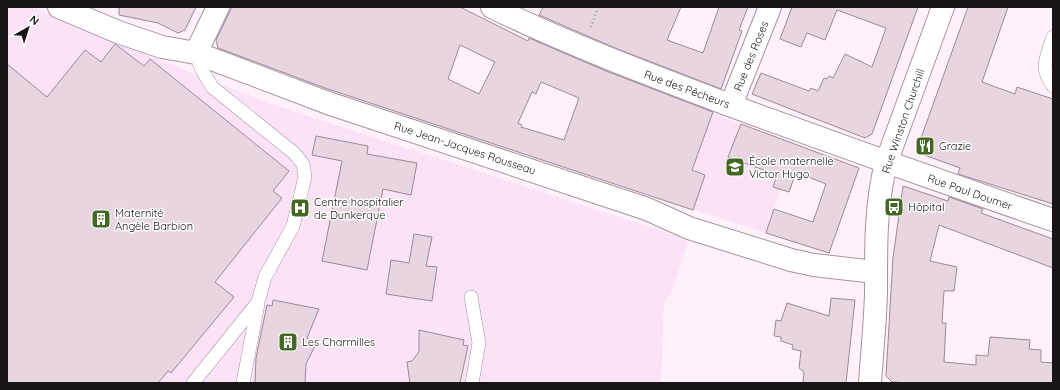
<svg xmlns="http://www.w3.org/2000/svg" width="1060" height="390" font-family="Quicksand,sans-serif">
<style>
.built{fill:#fbe2f4}
.building{fill:#e7d5e2;stroke:#9b8a96;fill-rule:evenodd}
.lines{fill:none;stroke-linecap:round;stroke-linejoin:round}
.lane-casing{stroke:#a594a0;stroke-width:14}
.street-casing{stroke:#a594a0;stroke-width:24}
.path{stroke:#a2979f;stroke-width:2.5;stroke-dasharray:1 3;stroke-linecap:butt}
.lane{stroke:#fff;stroke-width:13}
.street{stroke:#fff;stroke-width:22}
.labels{text-anchor:middle;stroke-width:3;stroke-linejoin:round;paint-order:stroke}
.street-label{font-size:11px;fill:#1a1419;stroke:#fff}
.poi-label{font-size:11px;fill:#1a1419;stroke:#fff;text-anchor:start}
</style>
<rect width="100%" height="100%" fill="#fff0fa"/>
<path class="built" d="M7 7H34L70 24 262 101 674 235 688 242 672 292 664 302 661 383H7Z
M695 107 795 144 766 233 670 202Z"/>
<path class="building" d="M119 7H196L185 30 178 33 158 23 119 15Z
M232 7H460L528 41 529 38 606 71 713 112 692 170 705 175 693 210 325 88 218 48 216 40ZM460 45 495 62 479 94 448 79ZM541 82 579 98 564 140 521 127 522 125 518 123 532 92 536 94Z
M543 7H681L667 40 703 53 719 7H748L739 30 742 31 721 89 615 48 539 15Z
M792 7H918L872 134 865 138 752 94 761 73 809 91 811 88 818 91 824 78 827 79 829 76 833 78 845 54 872 67 886 28 837 10 825 40 807 33 801 47 780 39Z
M968 7H1008L982 82 1015 94 1017 87 1053 99V204L958 174 960 168 916 152Z
M115 44 144 66 150 59 289 171 273 191 282 198 215 282 234 297 171 373 168 371 158 383H7V64L47 97 85 50 101 62Z
M741 124 859 168 829 253 766 233 774 209 813 222 826 184 796 172 789 192 773 187 777 175 728 157Z
M316 136 368 146 367 154 417 163 411 195 383 189 367 270 322 261 342 161 312 155Z
M903 186 948 201 949 197 983 209 981 213 1053 239V268L939 225 930 261 957 267 954 291H944L942 323H946L944 362 976 365V355L988 356 990 337 1030 340 1029 349 1041 350V362L1053 363V383H911L892 382 886 376 893 258Z
M414 234 432 237 426 266 437 267 432 301 386 294 391 260 409 263Z
M831 298 855 300 846 383H803L804 372 799 368 801 351 792 349 793 345 781 341V337L774 336 776 320 781 321 787 303 829 316Z
M273 300 319 309 307 338 316 344 306 364 305 383H255L256 358 267 305 272 306Z
M419 330 464 340 463 345 468 346 460 383H410L407 362 412 361 419 352Z"/>
<g class="lines">
<g class="lane-casing">
<path id="lane" d="M1053 86C1039 68 1047 56 1053 37
M471 297 479 343 472 383
M193 383 258 302 265 277 293 226 305 177 303 164 294 153 212 87 202 70 196 53
M243 383 258 304"/>
</g>
<g class="street-casing">
<path id="street" d="M59 7 118 32 162 47 196 53 328 103 647 209 689 228 791 260 814 265 875 272
M492 7C570 45 650 75 732 106 838 145 945 183 1053 220
M196 53 218 7
M731 105 770 7
M870 383C872 354 875 324 876 294 876 250 875 207 886 163L943 7"/>
</g>
<path class="path" d="M591 27 598 7"/>
<use href="#lane" class="lane"/>
<use href="#street" class="street"/>
</g>
<defs>
<g id="restaurant-square" transform="scale(1)"><rect x="-9" y="-9" width="18" height="18" rx="4" fill="#436822" stroke="#fff"/><path d="M-5-6h1v4h1v-4h1v4h1v-4h1v5L-1.5 .5V6h-2V.5L-5-1ZM5-6V6H3V1.5H1.5Q1.5-4 5-6Z" fill="#fff"/></g>
<g id="school-square" transform="scale(1)"><rect x="-9" y="-9" width="18" height="18" rx="4" fill="#436822" stroke="#fff"/><path d="M0-5L7-2L0 1L-7-2ZM-4 1L0 2.5L4 1V4Q0 6-4 4Z" fill="#fff"/></g>
<g id="bus-square" transform="scale(1)"><rect x="-9" y="-9" width="18" height="18" rx="4" fill="#436822" stroke="#fff"/><path d="M-5-6H5V4H4V6H2V4H-2V6H-4V4H-5ZM-3.5-4V0h7V-4ZM-3.5 1.2v1.5H-2V1.2ZM2 1.2v1.5H3.5V1.2Z" fill="#fff"/></g>
<g id="hospital-square" transform="scale(1)"><rect x="-9" y="-9" width="18" height="18" rx="4" fill="#436822" stroke="#fff"/><path d="M-5-5h3v3.5h4V-5h3V5h-3V1.5h-4V5h-3Z" fill="#fff"/></g>
<g id="building-square" transform="scale(1)"><rect x="-9" y="-9" width="18" height="18" rx="4" fill="#436822" stroke="#fff"/><path d="M-4-6H4V6H1V3H-1V6H-4ZM-2.5-4.3h1.7v1.8h-1.7ZM.8-4.3h1.7v1.8H.8ZM-2.5-1h1.7V.8h-1.7ZM.8-1h1.7V.8H.8Z" fill="#fff"/></g>
</defs>
<g fill-rule="evenodd">
<use href="#restaurant-square" x="925" y="146"/>
<use href="#school-square" x="735" y="167"/>
<use href="#bus-square" x="894" y="207"/>
<use href="#hospital-square" x="300" y="208"/>
<use href="#building-square" x="101" y="219"/>
<use href="#building-square" x="288" y="342"/>
</g>
<g class="labels">
<g class="street-label">
<text transform="translate(751 56) rotate(-68)" y="4">Rue des Roses</text>
<text transform="translate(687 89) rotate(20)" y="4">Rue des Pêcheurs</text>
<text transform="translate(903 121) rotate(-71)" y="4">Rue Winston Churchill</text>
<text transform="translate(465 148) rotate(18)" y="4">Rue Jean-Jacques Rousseau</text>
<text transform="translate(970 192) rotate(19)" y="4">Rue Paul Doumer</text>
</g>
<g class="poi-label">
<text x="939" y="150">Grazie</text>
<text x="749" y="165">École maternelle<tspan x="749" dy="13">Victor Hugo</tspan></text>
<text x="314" y="206">Centre hospitalier<tspan x="314" dy="13">de Dunkerque</tspan></text>
<text x="908" y="211">Hôpital</text>
<text x="115" y="217">Maternité<tspan x="115" dy="13">Angèle Barbion</tspan></text>
<text x="302" y="346">Les Charmilles</text>
</g>
</g>
<rect width="1060" height="390" fill="none" stroke="#1a1419" stroke-width="16"/>
<g transform="translate(28 28) rotate(39)" stroke="#ffffff" stroke-width="3" paint-order="stroke">
<path d="M0-3L7 15L0 10L-7 15Z" fill="#1a1419"/>
<text y="-6" font-size="11" font-weight="bold" text-anchor="middle" fill="#1a1419">N</text>
</g>
</svg>
